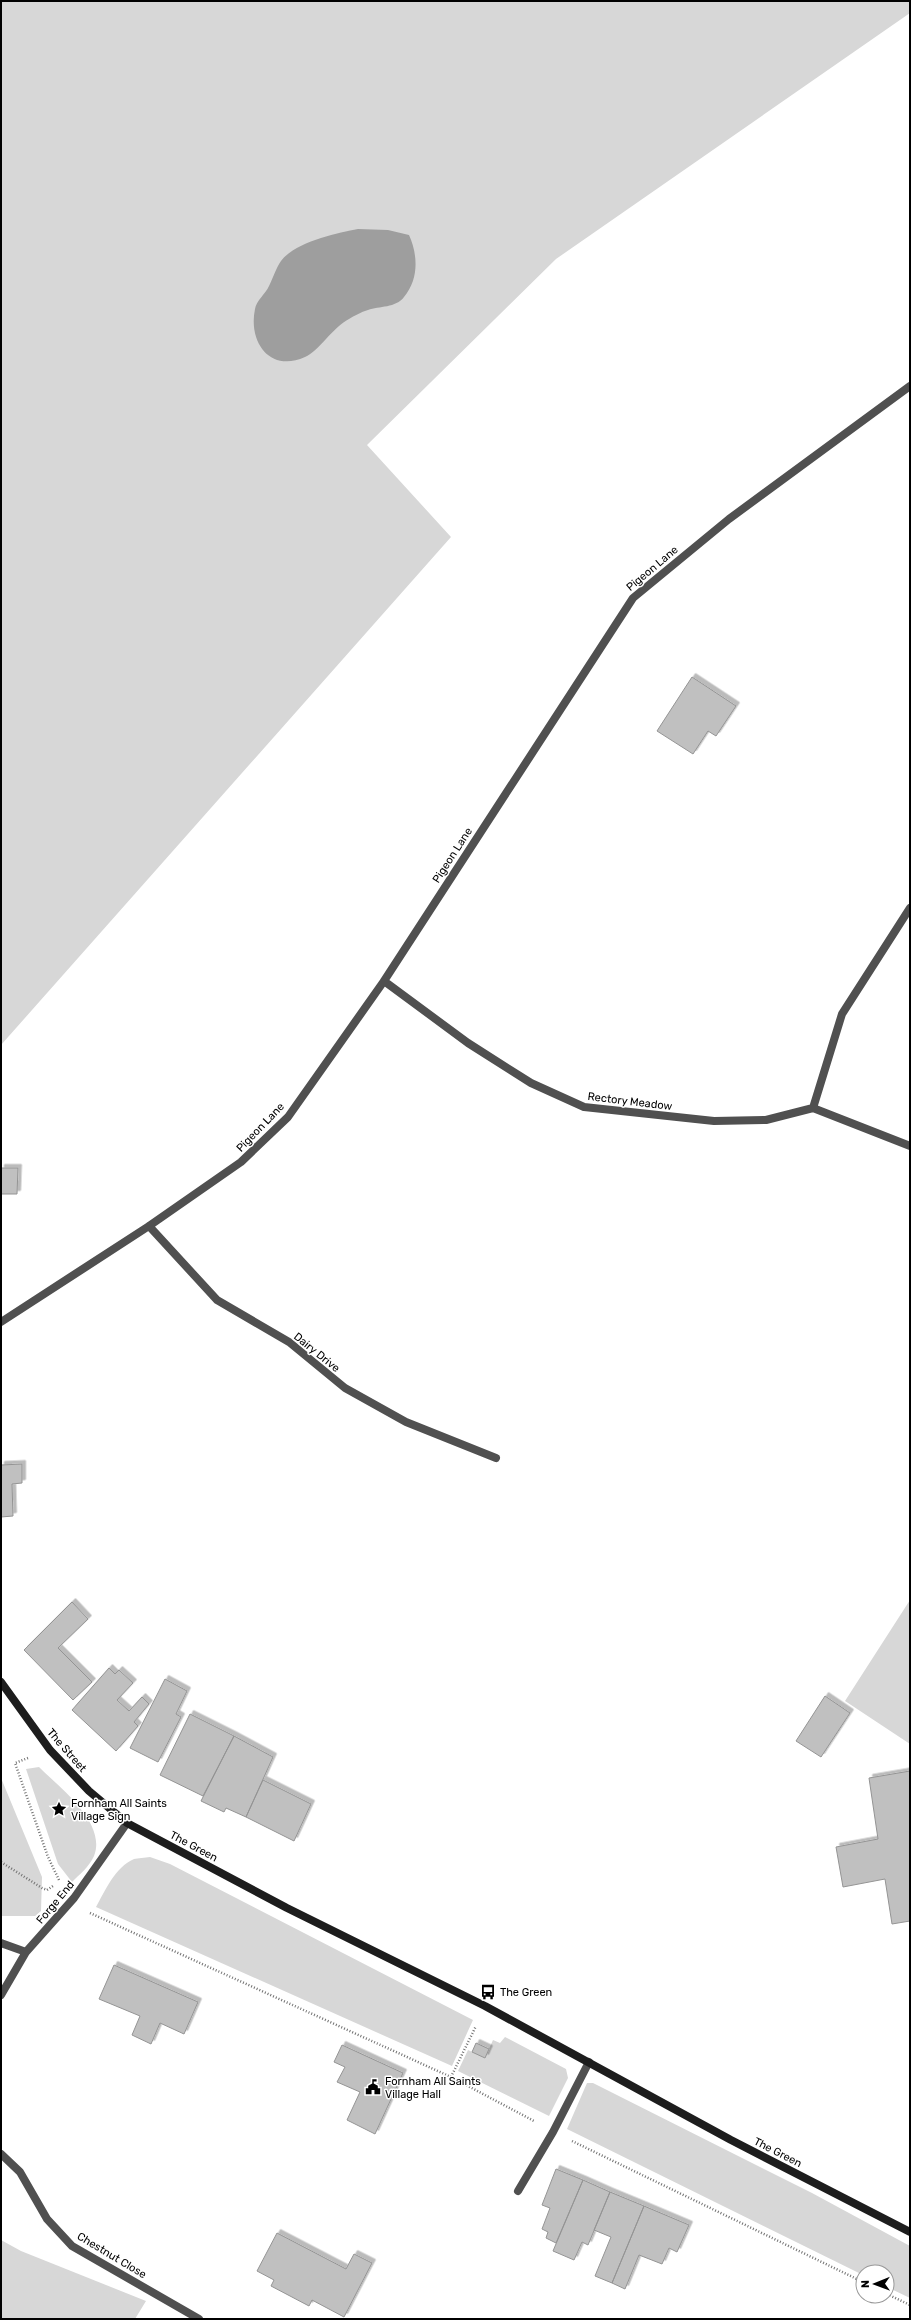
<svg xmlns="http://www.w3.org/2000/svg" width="911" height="2320" font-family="Rubik,sans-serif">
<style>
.green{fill:#d7d7d7}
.water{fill:#9e9e9e}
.building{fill:#c0c0c0;stroke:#949494;filter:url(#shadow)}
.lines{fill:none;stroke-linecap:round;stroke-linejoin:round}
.path{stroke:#727272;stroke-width:2.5;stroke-dasharray:1 2;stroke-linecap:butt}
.service{stroke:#505050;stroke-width:8}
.minor{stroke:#505050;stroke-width:8}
.secondary{stroke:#1d1d1d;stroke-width:8}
.labels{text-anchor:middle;stroke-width:3;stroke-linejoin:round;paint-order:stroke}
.street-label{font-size:11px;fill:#000;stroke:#fff}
.poi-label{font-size:11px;fill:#000;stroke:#fff;text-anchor:start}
</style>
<defs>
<filter id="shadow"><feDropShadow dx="3.5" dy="-3.5" stdDeviation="0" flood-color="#0004"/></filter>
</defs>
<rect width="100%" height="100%" fill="#fff"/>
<path class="green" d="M1 1H910V13L556 259 367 445 451 537 1 1045Z
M910 1600V1744L845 1701Z
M39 1767C60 1788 107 1823 94 1856 89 1867 80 1874 72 1882L58 1864 26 1769Z
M1 1778 42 1877 41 1911 35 1916H1Z
M150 1857 170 1864 473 2020 452 2066 96 1907C105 1891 115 1867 134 1859 138 1858 145 1858 150 1857Z
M505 2037 566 2069 568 2078 549 2116 458 2071 468 2050 485 2058 493 2040 500 2043Z
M587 2083H593L812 2193 910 2246V2298L887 2287V2272H863V2275L567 2129Z
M1 2240 21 2251 146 2301 135 2319H1Z"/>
<path class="water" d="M358 229 388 230 409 235C418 255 419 279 404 297 396 308 379 306 368 310 361 312 354 316 349 319 333 327 319 351 305 357 270 373 248 342 255 309 256 301 266 293 269 286 273 278 276 268 281 261 295 242 337 233 358 229Z"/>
<path class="building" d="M692 677 736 706 716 736 708 731 693 754 657 731Z
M1 1168H18L17 1194H1Z
M22 1464V1483L12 1484 13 1516 1 1517V1465Z
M72 1602 88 1619 58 1648 92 1682 73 1700 24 1650Z
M109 1668 115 1674 119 1670 133 1683 117 1700 129 1711 142 1697 149 1704 134 1722 138 1726 116 1751 72 1710Z
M165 1679 187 1691 176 1714 181 1717 158 1762 130 1748Z
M825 1696 850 1713 821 1757 796 1741Z
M190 1714 234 1736 203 1796 160 1775Z
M234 1736 273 1757 246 1817 226 1808 224 1812 201 1801Z
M910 1771V1921L892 1924 885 1879 843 1887 836 1847 878 1839 869 1778Z
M263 1780 311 1804 294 1841 246 1817Z
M114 1965 198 2002 184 2034 160 2023 151 2044 132 2035 140 2016 99 1999Z
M476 2043 489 2049 485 2058 472 2052Z
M342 2045 403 2073 375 2134 347 2120 360 2092 337 2082 345 2067 334 2062Z
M556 2169 583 2180 556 2243 546 2238 548 2232 542 2229 550 2208 542 2205Z
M583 2180 610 2192 588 2245 582 2242 574 2260 553 2251Z
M610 2192 644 2206 612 2283 595 2276 611 2237 594 2230Z
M644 2206 689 2225 677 2252 669 2248 662 2264 639 2255 625 2289 612 2283Z
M277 2233 346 2269 354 2254 372 2263 344 2317 312 2300 309 2306 271 2286 274 2280 257 2271Z"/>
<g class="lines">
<path class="path" d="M28 1758 15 1763 48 1857 59 1880
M1 1862 42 1888 47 1890 53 1886
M90 1913 451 2077 534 2121
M451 2077 476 2026
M572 2141 863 2282
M887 2294 910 2305"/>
<path class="service" d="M518 2191 553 2132 589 2062"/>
<path class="minor" d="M384 981 468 1043 531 1083 584 1107 714 1121 766 1120 813 1108 910 1146
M813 1108 842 1014 910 908
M149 1226 217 1300 289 1342 345 1388 406 1422 496 1458
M1 1322 149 1226 241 1162 288 1117 384 981 633 598 729 519 910 386
M1 1943 26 1952
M1 1995 26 1952 74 1898 127 1823
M1 2154 20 2172 47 2219 72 2246 199 2319"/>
<path class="secondary" d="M1 1682 50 1750 89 1791 127 1823 287 1908 485 2006 731 2140 910 2232"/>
</g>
<defs>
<g id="sight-bare" transform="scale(1.2)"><path d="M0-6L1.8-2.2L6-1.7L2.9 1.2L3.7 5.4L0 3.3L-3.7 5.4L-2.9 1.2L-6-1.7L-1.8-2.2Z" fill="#000" stroke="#fff" stroke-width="2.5" paint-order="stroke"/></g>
<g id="bus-bare" transform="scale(1.2)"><path d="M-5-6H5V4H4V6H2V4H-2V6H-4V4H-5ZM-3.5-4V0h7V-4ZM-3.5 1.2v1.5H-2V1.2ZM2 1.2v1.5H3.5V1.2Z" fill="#000" stroke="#fff" stroke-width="2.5" paint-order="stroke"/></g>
<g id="civic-bare" transform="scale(1.2)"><path d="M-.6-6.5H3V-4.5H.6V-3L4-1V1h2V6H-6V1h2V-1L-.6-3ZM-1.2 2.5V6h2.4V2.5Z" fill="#000" stroke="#fff" stroke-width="2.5" paint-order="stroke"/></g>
</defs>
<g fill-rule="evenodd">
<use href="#sight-bare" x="59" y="1809"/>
<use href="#bus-bare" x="488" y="1992"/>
<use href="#civic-bare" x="373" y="2087"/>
</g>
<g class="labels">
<g class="street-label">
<text transform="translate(652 568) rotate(-40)" y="4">Pigeon Lane</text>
<text transform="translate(452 855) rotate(-57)" y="4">Pigeon Lane</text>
<text transform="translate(630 1101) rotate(7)" y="4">Rectory Meadow</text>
<text transform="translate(260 1127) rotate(-46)" y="4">Pigeon Lane</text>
<text transform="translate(317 1352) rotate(39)" y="4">Dairy Drive</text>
<text transform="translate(67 1750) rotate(49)" y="4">The Street</text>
<text transform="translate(194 1846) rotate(28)" y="4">The Green</text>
<text transform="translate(55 1902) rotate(-50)" y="4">Forge End</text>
<text transform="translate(778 2152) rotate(27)" y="4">The Green</text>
<text transform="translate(112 2255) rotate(31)" y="4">Chestnut Close</text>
</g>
<g class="poi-label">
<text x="71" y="1807">Fornham All Saints<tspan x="71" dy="13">Village Sign</tspan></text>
<text x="500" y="1996">The Green</text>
<text x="385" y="2085">Fornham All Saints<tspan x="385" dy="13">Village Hall</tspan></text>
</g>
</g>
<rect width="911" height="2320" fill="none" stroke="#000000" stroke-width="4"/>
<g transform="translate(875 2284) rotate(269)"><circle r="19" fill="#ffffff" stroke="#999999"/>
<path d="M0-3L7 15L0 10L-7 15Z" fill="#000000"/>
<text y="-6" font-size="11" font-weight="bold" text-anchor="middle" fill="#000000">N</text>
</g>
</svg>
